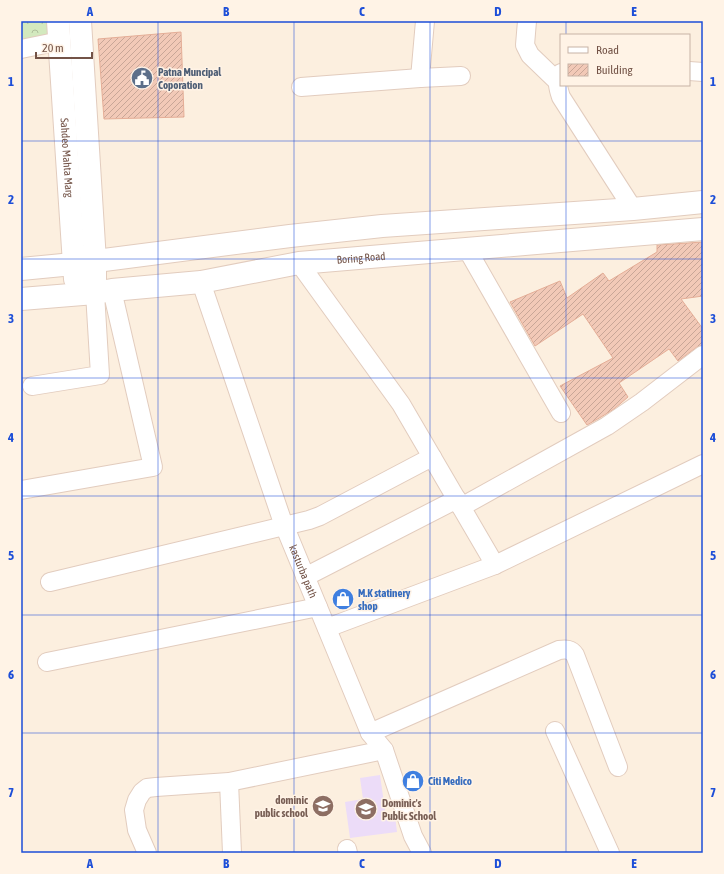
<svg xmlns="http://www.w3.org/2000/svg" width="724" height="874" font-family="'Asap Condensed',sans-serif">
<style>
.education{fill:#ecdcf8}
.park{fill:url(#park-crowns)}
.building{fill:url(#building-hatch);stroke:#e5ae97}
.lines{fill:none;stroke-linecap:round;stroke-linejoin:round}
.minor-casing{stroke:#e2ccbe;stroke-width:20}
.tertiary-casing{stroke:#e2ccbe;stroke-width:24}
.minor{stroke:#fff;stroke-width:18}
.tertiary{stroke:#fff;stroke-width:22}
.grid{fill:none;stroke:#1d4ed8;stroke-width:1;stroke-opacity:0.55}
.labels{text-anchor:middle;stroke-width:3;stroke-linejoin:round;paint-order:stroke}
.service-label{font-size:11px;font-weight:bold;fill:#4e5e75;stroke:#fff3e6;text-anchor:start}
.street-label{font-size:11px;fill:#735347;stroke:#fff3e6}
.shop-label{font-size:11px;font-weight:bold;fill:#366cbe;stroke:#fff3e6;text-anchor:start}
.education-label{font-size:11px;font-weight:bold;fill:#785e54;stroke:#fff3e6;text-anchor:end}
.neatline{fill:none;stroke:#1d4ed8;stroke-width:1.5}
.grid-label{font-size:13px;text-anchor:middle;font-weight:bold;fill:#1d4ed8}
</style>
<defs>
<pattern id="park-crowns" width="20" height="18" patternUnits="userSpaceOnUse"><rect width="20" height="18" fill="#d3e9be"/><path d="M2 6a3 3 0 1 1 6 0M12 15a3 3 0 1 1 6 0" fill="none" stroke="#b0bf9c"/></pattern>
<pattern id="building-hatch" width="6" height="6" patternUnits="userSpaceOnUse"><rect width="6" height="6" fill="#f2c9b7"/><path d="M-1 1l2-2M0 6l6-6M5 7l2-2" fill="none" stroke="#c8a697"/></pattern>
</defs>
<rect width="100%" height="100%" fill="#fcefdf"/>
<path class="education" d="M380 775 386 817 395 816 397 832 350 838 345 802 363 799 360 778Z"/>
<path class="park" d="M21 21H46L52 35 21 41Z"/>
<path class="building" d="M181 32 184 117 104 119 98 39Z
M703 242V296L681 299 703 329V345L697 347 678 361 669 349 619 383 628 397 614 409 601 417 587 425 560 386 613 358 583 314 535 346 510 302 560 281 567 298 603 273 609 281 657 252V245Z"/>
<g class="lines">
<g class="minor-casing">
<g id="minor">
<path d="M527 21 525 45 530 55 557 81"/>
<path d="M21 49 60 41"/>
<path d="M689 71 703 72"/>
<path d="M561 73C556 81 558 88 561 97L633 209"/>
<path d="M420 78 425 21"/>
<path d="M301 87 420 78 461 76"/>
<path d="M467 249 561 413"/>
<path d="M299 263 401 404 495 565"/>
<path id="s1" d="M201 282 282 520 370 733 384 750 413 836 422 853"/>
<path d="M32 386 100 375 95 293"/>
<path d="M21 490 153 467 112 290"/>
<path d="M461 507 607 426 642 402 703 355"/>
<path d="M305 577 457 499"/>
<path d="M50 582 309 520 320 516 432 457"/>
<path d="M327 628 495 565 703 464"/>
<path d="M47 662 318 607"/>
<path d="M555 731 610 853"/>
<path d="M370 733 559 650C566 649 571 649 575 655L618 767"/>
<path d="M229 782 232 853"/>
<path d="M347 849 348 853"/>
<path d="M147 853 137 830 134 810 137 800 142 792 147 788 156 787 229 782 384 750"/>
</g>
</g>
<g class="tertiary-casing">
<g id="tertiary">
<path id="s2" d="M58 21 75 279"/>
<path d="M80 21 95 261V293"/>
<path d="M21 269 73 264 290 236 382 226 633 209 703 202"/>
<path id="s3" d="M21 299 95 293 112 290 201 282 299 263 703 229"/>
</g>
</g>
<use href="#minor" class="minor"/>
<use href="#tertiary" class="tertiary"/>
</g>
<path class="grid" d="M158 21V853M294 21V853M430 21V853M566 21V35M566 85V853M21 141H703M21 259H703M21 378H703M21 496H703M21 615H703M21 733H703"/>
<defs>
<g id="civic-disc" transform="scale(1.15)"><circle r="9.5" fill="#5c6f8a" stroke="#fff3e6"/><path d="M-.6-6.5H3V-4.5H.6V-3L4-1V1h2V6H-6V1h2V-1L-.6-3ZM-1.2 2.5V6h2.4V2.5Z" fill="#fff"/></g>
<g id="shop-disc" transform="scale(1.15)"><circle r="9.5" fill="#3f7fe0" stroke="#fff3e6"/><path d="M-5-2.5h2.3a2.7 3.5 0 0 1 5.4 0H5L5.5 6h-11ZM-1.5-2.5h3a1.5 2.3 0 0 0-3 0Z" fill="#fff"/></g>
<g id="school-disc" transform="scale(1.15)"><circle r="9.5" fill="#8d6e63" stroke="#fff3e6"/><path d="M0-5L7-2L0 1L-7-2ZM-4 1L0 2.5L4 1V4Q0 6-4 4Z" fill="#fff"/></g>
</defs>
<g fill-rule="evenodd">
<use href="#civic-disc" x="142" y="78"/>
<use href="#shop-disc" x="343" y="599"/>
<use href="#shop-disc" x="413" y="781"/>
<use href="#school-disc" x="323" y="806"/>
<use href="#school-disc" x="366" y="809"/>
</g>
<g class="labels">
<g class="service-label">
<text x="158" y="76">Patna Muncipal<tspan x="158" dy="13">Coporation</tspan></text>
</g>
<g class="street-label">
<text dy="4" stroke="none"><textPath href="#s2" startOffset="137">Sahdeo Mahta Marg</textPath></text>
<text dy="4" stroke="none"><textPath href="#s3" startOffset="343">Boring Road</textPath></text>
<text dy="4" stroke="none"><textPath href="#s1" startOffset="307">kasturba path</textPath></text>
</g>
<g class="shop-label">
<text x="358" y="597">M.K statinery<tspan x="358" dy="13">shop</tspan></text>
<text x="428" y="785">Citi Medico</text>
</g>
<g class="education-label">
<text x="308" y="804">dominic<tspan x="308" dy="13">public school</tspan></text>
<text x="382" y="807" text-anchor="start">Dominic's<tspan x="382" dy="13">Public School</tspan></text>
</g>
</g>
<rect width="724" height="874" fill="none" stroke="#fff3e6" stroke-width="44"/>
<rect x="560" y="34" width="130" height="52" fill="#fff3e6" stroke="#c7b3a6"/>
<rect x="568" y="47" width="20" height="6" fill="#ffffff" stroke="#c7b3a6"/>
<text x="596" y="54" font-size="12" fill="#735347">Road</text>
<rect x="568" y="64" width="20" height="12" fill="url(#building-hatch)" stroke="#c7b3a6"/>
<text x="596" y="74" font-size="12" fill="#735347">Building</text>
<path d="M36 52v6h56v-6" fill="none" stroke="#735347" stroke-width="2"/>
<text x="42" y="52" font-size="12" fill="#735347" stroke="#fff3e6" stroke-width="3" paint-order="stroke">20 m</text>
<rect x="22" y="22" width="680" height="830" class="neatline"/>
<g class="grid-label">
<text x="90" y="16">A</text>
<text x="226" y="16">B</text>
<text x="362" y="16">C</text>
<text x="498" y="16">D</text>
<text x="634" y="16">E</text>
<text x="11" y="86">1</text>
<text x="713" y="86">1</text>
<text x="11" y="204">2</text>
<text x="713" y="204">2</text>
<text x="11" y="323">3</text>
<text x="713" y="323">3</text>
<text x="11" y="442">4</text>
<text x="713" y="442">4</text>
<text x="11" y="560">5</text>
<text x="713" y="560">5</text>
<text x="11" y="679">6</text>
<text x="713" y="679">6</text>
<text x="11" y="797">7</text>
<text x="713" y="797">7</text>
<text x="90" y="868">A</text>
<text x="226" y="868">B</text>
<text x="362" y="868">C</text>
<text x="498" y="868">D</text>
<text x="634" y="868">E</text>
</g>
</svg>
